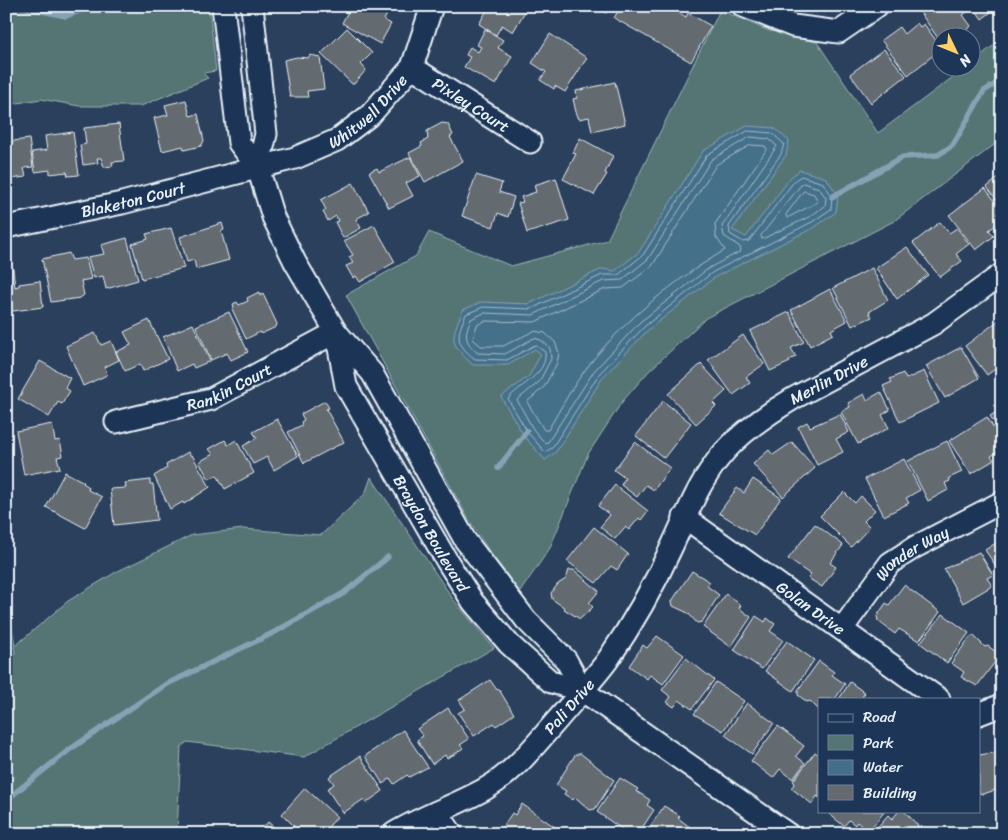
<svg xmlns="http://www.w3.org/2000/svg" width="1008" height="840" font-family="Sriracha,sans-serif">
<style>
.green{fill:#557575;stroke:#9eb3b6}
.water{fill:#446f8a;stroke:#86a3b6}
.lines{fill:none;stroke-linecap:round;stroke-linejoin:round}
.shore{stroke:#a6bdcc;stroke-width:1}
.stream{stroke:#86a3b6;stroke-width:5.5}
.building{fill:#646a70;stroke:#e8f1f8}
.minor-casing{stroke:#e8f1f8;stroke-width:25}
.minor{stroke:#1d3557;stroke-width:21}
.labels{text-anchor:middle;stroke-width:5;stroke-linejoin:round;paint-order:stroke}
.street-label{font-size:16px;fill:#e8f1f8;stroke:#1d3557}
</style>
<rect width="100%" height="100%" fill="#2b405c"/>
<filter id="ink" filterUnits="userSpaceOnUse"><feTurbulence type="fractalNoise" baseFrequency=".02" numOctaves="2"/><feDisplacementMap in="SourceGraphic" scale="10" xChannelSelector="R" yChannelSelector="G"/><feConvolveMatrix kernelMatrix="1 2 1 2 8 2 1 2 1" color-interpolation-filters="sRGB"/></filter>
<g filter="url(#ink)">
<path class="green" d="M6 6H209L216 71 203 73 208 78 141 106H79L41 99 6 105Z
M720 10 767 30 817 42 878 133 965 68H970L971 63 1002 39V139L894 221 706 318 649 371 622 402 588 454 550 548 520 592 491 554 469 520 346 295 416 256 429 232 511 266 607 240Z
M371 477 453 599 494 648 304 757 187 742 181 747 177 834H6V658L15 653 14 647 6 652V587L15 646 68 601 116 572 192 535 243 529 321 535 365 494Z"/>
<path class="water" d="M747 126 774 128 789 141 786 155 732 230 746 237 791 177 800 170 826 178 838 195 836 212 815 227 715 277 648 330 603 377 556 452 545 460 524 436 501 397 529 376 541 354 535 349 508 365H473C449 343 450 340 463 310L481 302 529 304 602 269 615 271 639 252 703 151Z"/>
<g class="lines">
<path class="shore" d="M748 131 772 133 784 144 781 154 729 226 730 234 743 242 749 241 795 180 801 176 823 183 832 196 831 209 812 222 713 272 645 326 599 374 552 448 545 452 528 433 508 399C519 385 548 374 545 352L535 345 507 360 475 359C455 343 456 337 466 314L483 307 531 309 602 275H618L643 255 707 155Z
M750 137 769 139 777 146 722 226 724 236 740 247 741 251 709 268 640 322 594 371 548 442 545 443 533 429 517 400 539 382 551 359 550 348 541 340 534 338 505 354 478 353C464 342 464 335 471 319L484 313 533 315 603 281 622 280 648 259 711 160Z
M751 145 765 146 767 149 715 224 716 237 725 250C675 280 625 319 589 365 573 385 561 408 548 430H544L527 402 544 387 557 363 559 353 555 342 545 333 534 331 503 346H481L473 339 477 325 485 321 535 322 605 289 623 288 652 266 716 165Z
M803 183 819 188 826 198 825 206 809 217 762 239 761 236Z
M804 191 814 194 818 202 787 218 786 215Z"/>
<path class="stream" d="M18 6 66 16 93 6
M6 10 17 6
M832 197 903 157 938 155 953 145 984 91 1002 80
M498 468 527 431
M6 800 69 750 165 685 273 633 344 593 388 557"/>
</g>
<path class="building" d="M351 6 391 7 384 20 391 24 380 44 342 23Z
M481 6H528L513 32 502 25 496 35 479 24 487 10Z
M594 6H609L606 13Z
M621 6H667L686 17 688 13 711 26 691 62 614 18Z
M925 6H969L971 9 963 15 971 26 963 35 956 38H940V41L919 11Z
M973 6H999L982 19Z
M917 23 920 27 924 24 940 46V50L908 75 881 40 899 27 904 34Z
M347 28 372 53 361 64 366 70 354 84H352L321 54Z
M485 29 503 40 498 48 512 56 496 85 464 67 470 57 466 55 470 47 478 52 481 47 477 45Z
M550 34 587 58 565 92 555 86 554 89 540 80 546 72 532 63Z
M884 49 906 76 871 103 850 74Z
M310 55 320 57 324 89 307 91 308 97H290L284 60 297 57 308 58Z
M615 82 625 124 592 132 589 117 579 119 576 112 573 99 577 98 576 91Z
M186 100 190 116 198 114 204 141 201 146 184 150 183 146 162 151 154 118 168 115 165 105Z
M442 123 448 124 453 135 450 137 463 161 425 182 409 153 422 146 421 143 428 139 427 131Z
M119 124 124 161 112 162 113 166 104 167 101 158H97L98 163 83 165 80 145 86 144 84 128Z
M73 132 79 175 68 176 67 172 50 174V170L35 172 32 152 47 150 45 136Z
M580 138 613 156 605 173 607 174 594 195 563 179 576 154 573 153Z
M29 139 33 167 24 168 26 177 10 179 11 184H6V142Z
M410 157 420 176 406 183 413 196 389 208 369 172 377 168 379 172Z
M476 175 502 183 499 192 514 197 508 217 498 213 493 227 462 216Z
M1002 175V207L987 187Z
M556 178 569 220 527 233 518 203 523 202 521 197 536 192 534 185Z
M353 183 369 212 356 219 361 228 343 238 335 222 338 221 336 216 328 221 323 212 326 210 321 200Z
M985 188 1002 210 997 214 1002 221 989 230 994 236 976 250 949 215Z
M940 222 949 233 957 228 969 244 956 254 962 261 940 277 913 243Z
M222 223 224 230 221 231 229 260 196 269 194 260 187 262 180 237Z
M374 225 395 262 360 282 356 276 353 278 346 266 353 263 349 257 353 255 344 241Z
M171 228 184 268 142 279 132 244 148 239 146 234Z
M127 238 138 280 106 289 103 276 94 278 88 257 104 254 101 245Z
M907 247 928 275 897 299 876 268Z
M69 253 72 260 86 258 91 279 81 281 84 295 80 298 51 302 42 259Z
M872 268 888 300 869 312 872 317 852 326 833 288Z
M13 269 15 287 19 286V284L40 281 43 307 6 312V270Z
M830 289 847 321 831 330 833 334 810 346 791 310Z
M259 292 260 296 263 294 277 324 276 327 261 334 260 332 246 339 232 309 234 307 233 304 237 302 239 305 248 301 247 298Z
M229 312 248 352 231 360 227 353 211 360 196 326Z
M789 312 804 342 791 348 796 357 789 360 790 362 770 371 750 331Z
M149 320 168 359 143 371 140 364 125 371 116 352 131 345 124 332Z
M999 320 1002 324V364L987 375 965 346Z
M193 324 210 361 194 368 192 364 177 371 163 337Z
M95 333 101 345 111 341 119 360 105 367 107 375 83 386 66 346Z
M743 335 764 364 746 377 750 383 733 395 708 360Z
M961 347 979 378 945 398 926 366Z
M40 361 70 378 65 388 70 391 62 404 58 402 49 417 18 399Z
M701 364 726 391 713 403 716 406 696 424 668 394Z
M924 371 939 403 900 422 883 386 892 382 890 379 903 373 906 379Z
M881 392 890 410 882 415 889 428 858 444 841 412 850 407 848 403 864 394 867 400Z
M325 401 329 408 326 409 344 442 304 463 288 432 302 425 301 422 304 420 301 414Z
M663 401 691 423 664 458 636 436Z
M1002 409V434L990 416Z
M840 414 849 432 836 439 843 452 817 465 798 427 807 422 810 427Z
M987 417 1002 442V450L991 456 994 460 971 474 949 441Z
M277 419 298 456 274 470 267 457 253 464 243 446 257 438 253 432Z
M52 424 55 441 60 440 63 456 57 457 60 468 24 475 16 431Z
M225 440 228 445 236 440 254 473 225 489 217 475 209 479 199 462 213 454 209 449Z
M947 441 962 472 949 478 950 481 945 483 948 490 928 501 908 461Z
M635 442 670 468 654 490 646 485 637 497 621 485 625 478 614 470Z
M792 442 815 468 783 497 753 464 769 450 773 455Z
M188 452 191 456 192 455 210 487 184 504 183 502 170 509 154 476 167 468 166 465Z
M904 459 920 490 906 498 909 503 884 516 865 479Z
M65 472 84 482 83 483 89 487 88 490 102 497 85 528 46 507Z
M753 479 781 498 755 535 719 513 737 488 744 493Z
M150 480V484H153L157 520 114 525 110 489 126 488 125 483Z
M615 485 648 511 641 520 639 518 629 530 625 527 615 539 600 527 610 515 598 506Z
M844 492 855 503 861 496 875 510 864 521 870 527 851 547 820 516Z
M815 524 843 545 830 563 836 567 822 587 808 578 811 575 788 559Z
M594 527 628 554 617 570 611 566 596 583 567 561Z
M1002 539V575L985 550Z
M979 552 993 575 987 578 992 586 963 603 944 569Z
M569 570H574L599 591 589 603 593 607 580 619 564 609 565 608 552 599 551 593 558 584 566 579Z
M692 571 710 582 707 586 719 595 702 622 697 623 688 613 673 606 672 601Z
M904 585 940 612 919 641 899 629 895 634 878 621 877 616 886 603 889 605Z
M726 594 741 605 739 608 751 617 731 647 703 627Z
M943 614 969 633 947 663 920 643Z
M756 616 765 622 767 618 775 624 770 631 783 640 762 669 734 650Z
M657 636 684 655 663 684 650 675 647 679 629 666 643 645 647 648Z
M974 636 985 647 988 646 996 652 998 658 977 686 961 677 964 672 951 663 970 637Z
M787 641 814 660 793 691 765 671Z
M686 658 714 680 692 709 679 700 674 707 667 702 671 697 662 690Z
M819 661 834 672 832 675 845 684 835 699H819V710L810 701 807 702 798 695V690Z
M490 680 497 690 498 688 514 714 496 726 494 723 474 736 458 713 465 709 459 700Z
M716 682 744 701 723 731 694 714Z
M850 682 865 693 862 697 865 699H839Z
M747 703 774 723 752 754 725 735Z
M448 708 469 739 460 745 463 748 455 754 447 758 445 755 432 764 417 740 423 736 417 729Z
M778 726 804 746 796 756 805 763 793 779 780 769 773 778 751 761Z
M403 730 428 767 409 777 407 775 394 784 390 778 383 784 365 756Z
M815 752 819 755V798L817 796 812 804 791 788 795 783 793 781Z
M999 752 1002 788 983 794 979 793V755Z
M580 753 614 780 595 809 590 810 575 797 573 800 564 794 566 791 556 785 575 755Z
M360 756 383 791 366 803 364 799 343 813 327 789 334 784 329 777Z
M620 778 638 789 636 791 650 800 647 805 654 810 638 834H629L597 812Z
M305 788 337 817 322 834 288 832 294 826 282 814Z
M522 804 559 830 557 834H498L512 813 515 815Z
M664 806 680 816 678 818 699 834H645Z
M830 811H885L868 832 857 822 855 825 849 820 844 826 828 813Z
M899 811H904L926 834H877L874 831 888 815 892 819Z
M268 822 282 834H258Z"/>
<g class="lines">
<g class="minor-casing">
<g id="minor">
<path d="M223 6 239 143 258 168 273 217 295 262 336 332 372 373 465 540 526 620 566 660 583 691"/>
<path d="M252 6 266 134 258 168"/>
<path d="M743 6 793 26 839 32 877 6"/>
<path id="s1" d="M412 67 530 142"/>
<path id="s2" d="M6 227 122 203 295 158 337 140 370 115 412 67 432 6"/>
<path id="s3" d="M336 332 346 386 447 561 473 602 509 644 551 682 583 691 788 834"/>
<path id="s4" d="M116 422 211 399 336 332"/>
<path id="s5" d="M684 517 939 699"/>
<path id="s6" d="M842 629 890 563 915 547 1002 502"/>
<path d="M979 714 1002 705"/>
<path d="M437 812 452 834"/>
<path id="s7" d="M393 834C422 816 455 806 485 789 515 772 535 745 558 719 574 700 592 681 607 661 632 625 654 586 672 546 688 512 700 479 725 451 745 429 769 413 794 398L933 324 1002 274"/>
</g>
</g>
<use href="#minor" class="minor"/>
</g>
</g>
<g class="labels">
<g class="street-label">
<text dy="6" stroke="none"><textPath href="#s1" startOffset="70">Pixley Court</textPath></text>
<text dy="6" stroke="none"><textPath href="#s2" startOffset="385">Whitwell Drive</textPath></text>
<text dy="6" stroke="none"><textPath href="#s2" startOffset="130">Blaketon Court</textPath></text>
<text dy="6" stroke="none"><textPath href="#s7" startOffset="648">Merlin Drive</textPath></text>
<text dy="6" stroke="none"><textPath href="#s4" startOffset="119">Rankin Court</textPath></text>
<text dy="6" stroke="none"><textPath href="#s3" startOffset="225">Braydon Boulevard</textPath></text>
<text dy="6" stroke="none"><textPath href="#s6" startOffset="105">Wonder Way</textPath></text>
<text dy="6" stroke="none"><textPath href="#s5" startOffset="156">Golan Drive</textPath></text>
<text dy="6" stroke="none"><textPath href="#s7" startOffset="221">Pali Drive</textPath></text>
</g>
</g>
<rect width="1008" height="840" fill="none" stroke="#1d3557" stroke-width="25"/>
<rect x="12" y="12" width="983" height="815" fill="none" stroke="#e8f1f8" stroke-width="2" filter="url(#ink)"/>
<rect x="818" y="698" width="162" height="115" fill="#1d3557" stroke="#6e8097"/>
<rect x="828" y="714" width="25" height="8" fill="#1d3557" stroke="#6e8097"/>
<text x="863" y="722" font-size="15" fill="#e8f1f8">Road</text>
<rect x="828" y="735" width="25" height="15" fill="#557575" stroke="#6e8097"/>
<text x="863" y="748" font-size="15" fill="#e8f1f8">Park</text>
<rect x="828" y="760" width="25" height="15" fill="#446f8a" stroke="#6e8097"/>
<text x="863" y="772" font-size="15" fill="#e8f1f8">Water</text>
<rect x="828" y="785" width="25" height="15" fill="#646a70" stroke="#6e8097"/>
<text x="863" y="798" font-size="15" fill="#e8f1f8">Building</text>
<g transform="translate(956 52) rotate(133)"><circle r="24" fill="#1d3557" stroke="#6e8097"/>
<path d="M0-4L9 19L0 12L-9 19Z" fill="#ffd166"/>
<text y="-8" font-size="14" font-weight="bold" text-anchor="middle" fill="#e8f1f8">N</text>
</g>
</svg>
